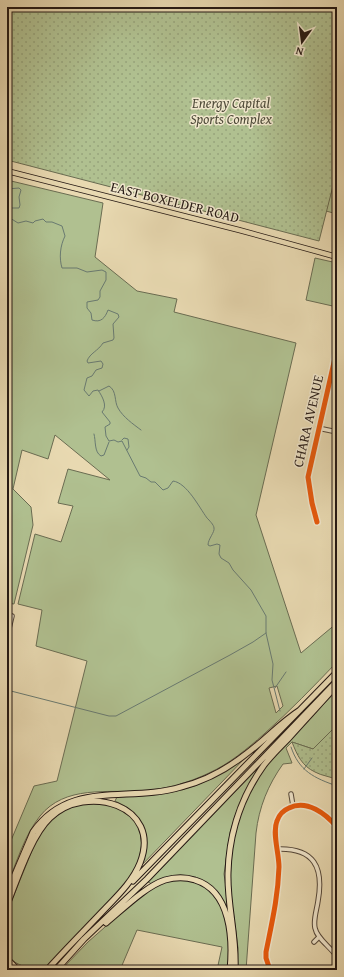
<svg xmlns="http://www.w3.org/2000/svg" width="344" height="977" font-family="'Gentium Book Plus',serif">
<style>
.green{fill:#b0c090;stroke:#6a6c52;fill-rule:evenodd}
.park{fill:url(#park-dots);stroke:#6a6c52}
.lines{fill:none;stroke-linecap:round;stroke-linejoin:round}
.stream{stroke:#697a71;stroke-width:1}
.minor-casing{stroke:#56493b;stroke-width:5.5}
.major-casing{stroke:#251914;stroke-width:6}
.highway-casing{stroke:#251914;stroke-width:7}
.minor{stroke:#f0e6cc;stroke-width:3.5}
.major{stroke:#e8d9b1;stroke-width:4.5}
.highway{stroke:#e8d9b1;stroke-width:5}
.cycleway-casing{stroke:#f0e6cc;stroke-width:8}
.cycleway{stroke:#e8590c;stroke-width:5}
.labels{text-anchor:middle;stroke-width:3;stroke-linejoin:round;paint-order:stroke}
.park-label{font-size:14px;font-style:italic;fill:#4f4b39;stroke:#f0e6cc}
.street-label{font-size:14px;fill:#251914;stroke:#f0e6cc}
</style>
<defs>
<pattern id="park-dots" width="8" height="8" patternUnits="userSpaceOnUse"><rect width="8" height="8" fill="#b0c090"/><path d="M2 2h.1M6 6h.1" fill="none" stroke="#97a47b" stroke-width="1.8" stroke-linecap="round"/></pattern>
</defs>
<rect width="100%" height="100%" fill="#e8d9b1"/>
<filter id="stains"><feTurbulence type="fractalNoise" baseFrequency=".005" numOctaves="4"/><feColorMatrix values="0 0 0 0 .2 0 0 0 0 .09 0 0 0 0 .02 0 0 0 .5 -.17"/></filter>
<radialGradient id="worn" r=".72"><stop offset=".6" stop-color="#630" stop-opacity="0"/><stop offset="1" stop-color="#630" stop-opacity=".3"/></radialGradient>
<path class="green" d="M337 170V214L326 211Z
M7 180 103 203 95 257 137 291 177 299 174 312 296 343 256 515 301 653 337 623V662C313 687 290 711 264 734 247 749 229 764 209 773 188 783 166 789 142 791 107 793 65 785 40 816 24 836 17 862 7 885V850L34 786 57 781 87 661 36 646 42 610 18 604 35 534 61 542 73 506 58 503 68 469 110 480 55 435 48 459 22 450 13 489 31 507 33 525 14 604 7 603ZM277 686 283 706 276 713 269 688Z
M315 258 337 263V307L306 300Z
M337 690V725L313 749 292 742 286 748 292 763 283 764C268 785 259 807 256 833L246 970H237L238 948 230 888V858L237 822 247 798 265 767Z
M248 754 247 756 139 868 144 853 140 821 133 812 125 806 115 801 117 797C148 796 181 794 210 779 223 772 236 762 248 754Z
M256 770 258 772 244 795 236 813 230 833 224 874 230 914 228 915C224 892 202 874 179 876 170 876 161 881 152 884L148 882Z
M88 803 110 805 128 813 137 824 140 830 142 843 138 864 127 882 78 935 43 970C29 970 18 965 7 957V912L36 841 43 829 51 820 68 808Z
M173 879C182 880 191 880 200 884 230 898 230 942 228 970H217L222 947 137 930 120 970H61L88 942 122 912 150 888Z"/>
<path class="park" d="M7 7H337V170L319 241 7 160Z
M337 725V780C330 776 322 776 315 772 302 766 297 755 292 742L313 749Z"/>
<g class="lines">
<path class="stream" d="M7 189 19 188 21 190 19 197 20 205 19 208H10V218L18 223 26 221 33 223 35 221 43 219 46 222H52L62 226 65 236C60 246 59 258 62 268H77L87 272 102 270 106 272V280L100 291V297L98 300 87 302V308L91 313 92 320C101 323 105 318 108 310L118 314 119 317 113 324 114 338 113 340 103 343C98 351 90 353 87 361L88 363 101 361 103 364 102 368 96 370 92 376 87 378 84 390 89 396 93 391 98 390C102 396 108 406 102 412L110 422V424L105 427 106 436 109 441 114 440 118 442 122 441 123 443 140 476 146 478 151 482H155L163 490 168 488 173 481C187 483 199 507 207 518 209 520 214 525 214 528 215 532 208 539 208 545L210 546 217 544 220 545 219 554 221 558 229 563 233 570 251 590 266 616V633L273 664 272 680 280 711
M99 391 109 386C117 391 114 401 118 408 123 417 133 424 141 430
M94 434C96 441 94 452 101 456L104 455 109 442
M122 440 124 438 128 439 129 447 127 450
M275 688 286 672
M7 690 109 716H116L230 655 253 642 266 633
M291 747C299 771 314 778 337 786
M304 769 312 758"/>
<g class="minor-casing">
<path id="minor" d="M318 428 337 432
M317 522 312 503 308 477 337 349
M7 637 12 616
M291 794 293 806
M278 849C314 848 324 867 318 901 317 909 313 920 315 928 317 939 331 947 337 957
M314 942 319 937
M270 970 266 958V952C272 922 278 897 279 867 279 853 272 833 277 821 279 815 284 810 289 808 307 799 326 814 337 827"/>
</g>
<g class="major-casing">
<path id="major" d="M7 171 239 230 337 257
M7 966 17 970"/>
</g>
<g class="highway-casing">
<path id="highway" d="M133 881 337 672
M7 893 33 832C70 779 128 803 181 787 205 781 227 769 246 754 265 740 280 723 300 710
M7 905C17 880 31 836 50 818 86 783 163 805 140 863 132 883 115 898 101 913 83 932 64 951 47 970
M106 923C122 910 146 886 165 880 175 877 186 877 195 880 231 891 233 939 230 970
M7 959 18 970
M56 970 84 939 147 879 337 681
M235 970C237 937 227 906 228 873 229 834 241 797 264 765 271 756 280 747 288 739 304 721 320 704 335 687"/>
</g>
<use href="#minor" class="minor"/>
<use href="#major" class="major"/>
<use href="#highway" class="highway"/>
<g class="cycleway-casing">
<path id="cycleway" d="M317 522 312 503 308 477 337 349
M270 970 266 958V952C272 922 278 897 279 867 279 853 272 833 277 821 279 815 284 810 289 808 307 799 326 814 337 827"/>
</g>
<use href="#cycleway" class="cycleway"/>
</g>
<g class="labels">
<g class="park-label">
<text x="231" y="108">Energy Capital<tspan x="231" dy="16">Sports Complex</tspan></text>
</g>
<g class="street-label">
<text transform="translate(175 202) rotate(14)" y="5">EAST BOXELDER ROAD</text>
<text transform="translate(308 421) rotate(-77)" y="5">CHARA AVENUE</text>
</g>
</g>
<rect width="344" height="977" fill="none" stroke="#e8d9b1" stroke-width="24"/>
<rect x="8" y="8" width="328" height="961" fill="none" stroke="#251914" stroke-width="2"/>
<rect x="12" y="12" width="320" height="953" fill="none" stroke="#251914"/>
<g transform="translate(302 42) rotate(194)" stroke="#f0e6cc" stroke-width="3" paint-order="stroke">
<path d="M0-3L7 15L0 10L-7 15Z" fill="#251914"/>
<text y="-6" font-size="11" font-weight="bold" text-anchor="middle" fill="#251914">N</text>
</g>
<rect width="100%" height="100%" filter="url(#stains)"/>
<rect width="100%" height="100%" fill="url(#worn)"/>
</svg>
